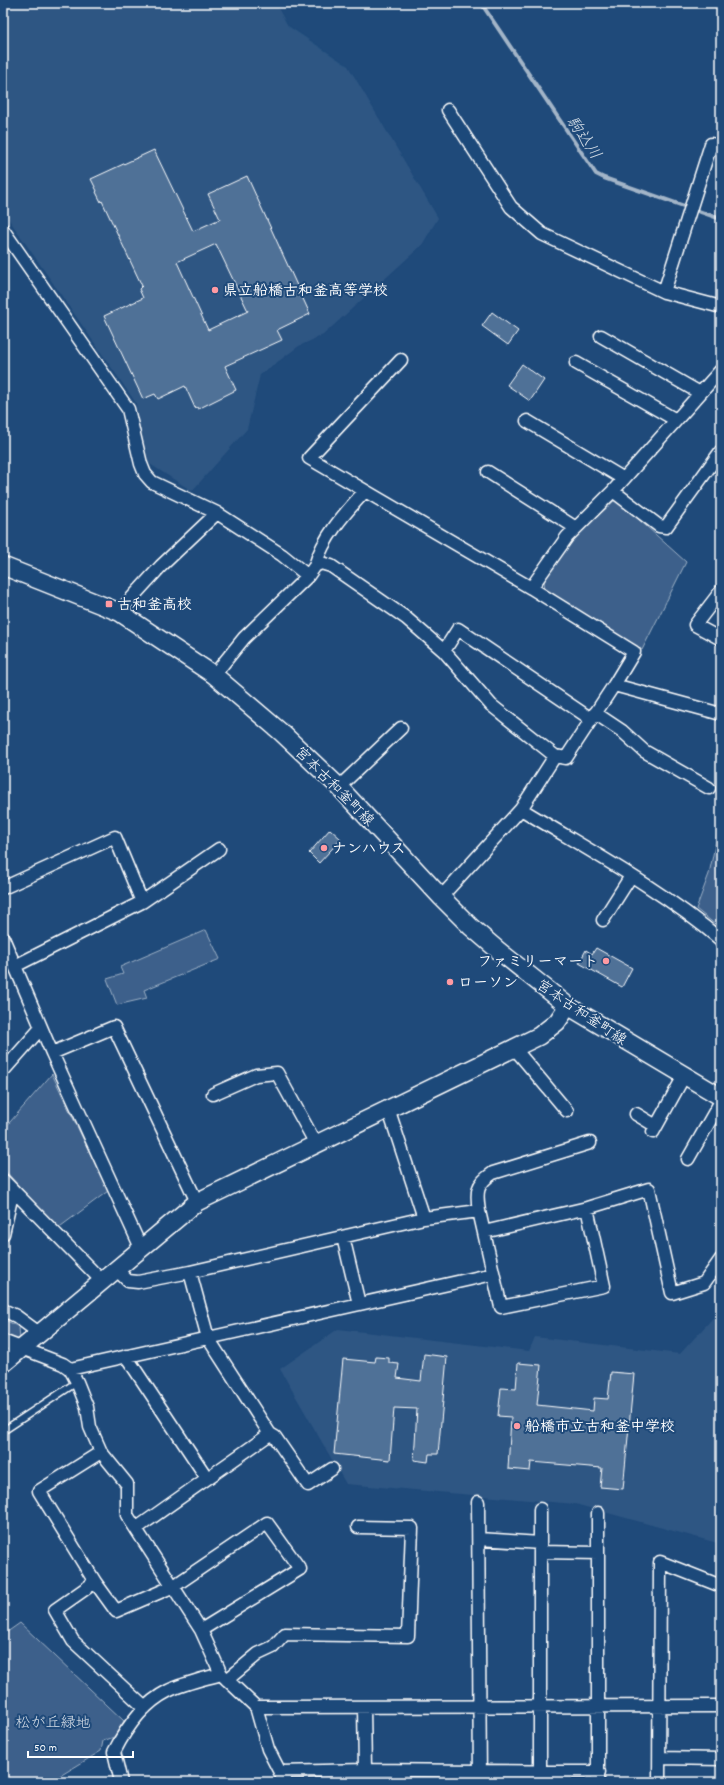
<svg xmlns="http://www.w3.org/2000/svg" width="724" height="1785" font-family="Dekko,'Klee One',sans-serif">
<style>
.built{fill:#2e5683}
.green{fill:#3c618b;stroke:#9eb0c5}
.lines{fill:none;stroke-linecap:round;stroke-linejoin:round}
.stream{stroke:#a3b5c8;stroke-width:4}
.building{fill:#507197;stroke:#fff;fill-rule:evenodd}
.lane-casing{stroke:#fff;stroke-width:9}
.street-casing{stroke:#fff;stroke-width:15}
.secondary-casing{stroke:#fff;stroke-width:20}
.lane{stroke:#1f4a7a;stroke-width:6}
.street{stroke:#1f4a7a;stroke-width:12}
.secondary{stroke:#1f4a7a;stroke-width:17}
.poi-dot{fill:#ff9aa2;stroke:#1f4a7a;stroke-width:1.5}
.labels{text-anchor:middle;stroke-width:4;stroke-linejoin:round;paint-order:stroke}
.poi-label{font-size:15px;font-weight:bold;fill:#fff;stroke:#1f4a7a;text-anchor:start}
.street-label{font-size:15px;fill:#fff;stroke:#1f4a7a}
.park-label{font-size:15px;fill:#d8dfe8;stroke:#1f4a7a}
.water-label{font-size:16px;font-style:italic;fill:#d8e0e8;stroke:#1f4a7a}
</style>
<rect width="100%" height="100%" fill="#1f4a7a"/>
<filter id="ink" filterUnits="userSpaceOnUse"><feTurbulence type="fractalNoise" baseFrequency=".025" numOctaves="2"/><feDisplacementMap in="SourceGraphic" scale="8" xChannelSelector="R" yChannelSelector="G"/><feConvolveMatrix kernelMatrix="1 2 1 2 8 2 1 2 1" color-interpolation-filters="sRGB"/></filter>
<g filter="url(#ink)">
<path class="built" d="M17 3H275L288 26 348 66 438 218 422 245 323 335 299 346 260 375 247 429 192 491 142 459 136 403 3 211V7Z
M721 1309V1544L575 1504 346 1484 280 1369 338 1329 529 1351 535 1337 680 1354Z"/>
<path class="green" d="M616 499 686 562 642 650 545 591 544 580 572 540Z
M721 817V929L696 909 709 874Z
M206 930 220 959 144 990 147 998 117 1005 107 979 123 974 120 967Z
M52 1074 108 1191 57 1229 3 1168V1130Z
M3 1319 19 1327 20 1340 3 1354Z
M20 1623 124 1721 114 1737 103 1741 101 1751 50 1782H3V1635Z"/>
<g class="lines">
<path class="stream" d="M481 3 596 174 604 178 721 219"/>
</g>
<path class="building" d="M154 150 193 231 220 219 208 194 247 176 310 314 277 330 282 340 225 366 236 390 198 409 197 407 195 408 185 386 158 399 155 394 143 399 104 316 143 298 139 289 142 286 102 201 101 202 96 192 97 191 91 179ZM216 244 248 311 208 330 177 262Z
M492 312 518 331 508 345 482 326Z
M522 364 544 380 530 401 507 385Z
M330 829 341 839 319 863 309 853Z
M596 948 632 968 622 987 579 963 586 950 592 954Z
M424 1354 447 1357 438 1454H429L428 1462 414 1460 417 1409 394 1408 390 1460 334 1454 343 1359 375 1362 376 1357 389 1358V1363L399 1364 397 1378 421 1381Z
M518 1363 541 1365 537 1405 593 1411 594 1398 608 1399 611 1372 634 1374 623 1489 600 1487 602 1468 531 1462 530 1471 508 1469 511 1417 498 1416 501 1388 516 1389Z"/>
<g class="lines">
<g class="lane-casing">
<path id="lane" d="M3 1431 77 1382"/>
</g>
<g class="street-casing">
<path id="street" d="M448 110 511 207 542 234 664 292 721 307
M3 230 128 409 141 464 145 474 152 482 217 513 282 555 308 576
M664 292 711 144 721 146
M601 336 700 393
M401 360 309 458 531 588 634 652 614 685 566 758 555 756 521 809 441 897
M576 363 676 420
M527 421 624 479
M488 472 576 528
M613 491 659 526 666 527 721 451
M315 566C323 537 345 513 365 491
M531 588 567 537 613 491 721 370
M721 591 695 625 721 639
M119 612 161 566 217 513
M444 651 458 629 591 719
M214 675 244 638 308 576 315 566 321 563 331 566 406 618 444 651 491 705 555 756
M614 685 721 714
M595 713 622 731 644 751 709 788
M339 787 401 728
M521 809C588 850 661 889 721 940
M3 888 115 837 142 902
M603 920 631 876
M3 938 52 1053 141 1248
M15 966 142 902 219 849
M515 1049 567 1111
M52 1053 114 1027 197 1202
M3 1071 41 1028
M213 1094 256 1075 277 1073 316 1144
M388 1108 424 1218
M636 1114 656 1126
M653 1132 684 1076
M688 1159 721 1101
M3 1180 102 1281
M479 1211C476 1192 476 1184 493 1173L590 1143
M484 1232 587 1208 649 1189 672 1293 704 1283 721 1259
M3 1234 13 1190
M343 1237 359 1304
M116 1269 128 1281 138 1282 190 1272 424 1218 479 1211 501 1307 604 1286 587 1208
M3 1310 16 1316 39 1333
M3 1341 63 1364 70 1369 77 1382 87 1407 90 1427 101 1452 127 1484V1515L201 1630 221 1674 256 1707 268 1749 285 1782
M126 1356 207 1478
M70 1369 493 1274
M270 1434 275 1437 308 1485 332 1469
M478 1502 480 1782
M540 1509V1782
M598 1513V1782
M137 1528 270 1434 208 1338 190 1272
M479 1539 540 1543
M540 1552 598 1553
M95 1582 39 1491 101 1452
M227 1680 258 1654 273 1647 285 1634 408 1636 412 1528 358 1527
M256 1707 721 1706
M364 1707 365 1770
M145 1708 73 1641 55 1610 95 1582 116 1611 174 1586 267 1523 300 1569 201 1630
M659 1758 721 1759
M280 1772 365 1770 599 1772
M121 1782 114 1752C126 1728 144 1703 168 1691 184 1683 204 1679 221 1674
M659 1782 660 1562 721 1586"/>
</g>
<g class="secondary-casing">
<path id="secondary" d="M3 566 119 612 214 675 282 733 339 787 441 897 471 927 499 951 568 1006 721 1097
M3 1364 197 1202 539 1036 557 1022 568 1006"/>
</g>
<use href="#lane" class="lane"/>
<use href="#street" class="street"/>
<use href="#secondary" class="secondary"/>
</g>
</g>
<g class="poi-dot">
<circle cx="215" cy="290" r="4"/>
<rect x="105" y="600" width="8" height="8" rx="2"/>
<circle cx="324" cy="848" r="4"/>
<circle cx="606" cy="961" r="4"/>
<circle cx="450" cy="982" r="4"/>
<circle cx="517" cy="1426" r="4"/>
</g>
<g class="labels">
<g class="poi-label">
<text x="223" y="295">県立船橋古和釜高等学校</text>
<text x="117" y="609">古和釜高校</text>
<text x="332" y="853">ナンハウス</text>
<text x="598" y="966" text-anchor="end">ファミリーマート</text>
<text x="458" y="987">ローソン</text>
<text x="525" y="1431">船橋市立古和釜中学校</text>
</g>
<g class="street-label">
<text transform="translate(335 786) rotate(45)" y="5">宮本古和釜町線</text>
<text transform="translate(582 1012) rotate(34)" y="5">宮本古和釜町線</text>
</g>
<g class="park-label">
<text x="53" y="1727">松が丘緑地</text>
</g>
<g class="water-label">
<text transform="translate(585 137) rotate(56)" y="6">駒込川</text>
</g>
</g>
<rect width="724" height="1785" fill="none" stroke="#1f4a7a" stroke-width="16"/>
<rect x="8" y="8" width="708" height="1769" fill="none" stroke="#fff" stroke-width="1.5" filter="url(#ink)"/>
<path d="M28 1751v6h105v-6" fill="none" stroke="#ffffff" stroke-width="2"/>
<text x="34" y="1751" font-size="12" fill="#ffffff" stroke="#1f4a7a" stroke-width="3" paint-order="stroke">50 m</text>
</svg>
